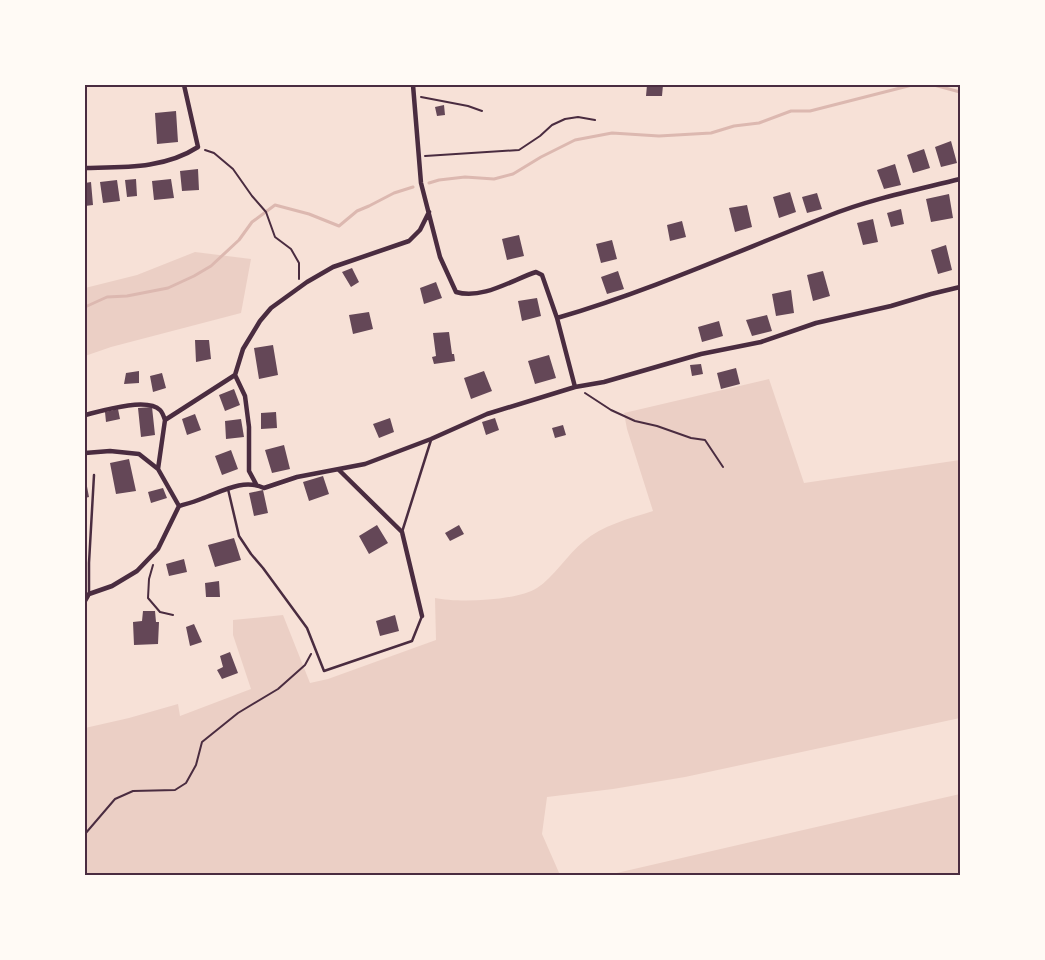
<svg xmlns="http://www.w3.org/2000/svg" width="1045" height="960" font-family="'Open Sans',sans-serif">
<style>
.green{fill:#ebcfc5}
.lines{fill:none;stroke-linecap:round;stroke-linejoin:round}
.stream{stroke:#dcb8b0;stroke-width:3}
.building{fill:#644757}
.path{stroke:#4a2c40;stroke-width:2}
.service{stroke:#4a2c40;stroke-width:2.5}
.minor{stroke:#4a2c40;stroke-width:4.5}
.neatline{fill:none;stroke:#4a2c40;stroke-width:2}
</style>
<rect width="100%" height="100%" fill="#f7e1d7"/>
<path class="green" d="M195 252 251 259 241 313 111 347 85 356V288L137 275Z
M769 379 804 483 960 460V718L685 777 613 789 547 797 542 834 560 875H85V728L129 718 178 704 180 716 251 689 233 635V620L283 615 310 683 328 679 436 640 435 598C458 603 516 601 537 588 553 578 568 554 583 542 603 525 628 519 653 511L627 429 624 413Z
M960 794V875H608Z"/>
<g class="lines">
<path class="stream" d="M934 85 960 92
M429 183 439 180 465 177 494 179 513 174 541 157 575 140 612 133 659 136 711 133 734 126 759 123 791 111H810L912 85
M85 307 107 297 127 296 168 288 194 276 211 266 239 240 252 222 275 205 309 214 339 226 357 211 369 206 394 193 413 187"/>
</g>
<path class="building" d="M647 85H663L662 96H646Z
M444 105 445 115 437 116 435 107Z
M176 111 178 142 157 144 155 113Z
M951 141 957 163 941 167 935 147Z
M924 149 930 168 913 173 907 155Z
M895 164 901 185 884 189 877 170Z
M198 169 199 190 182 191 180 171Z
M136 179 137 196 127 197 125 180Z
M171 179 174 198 154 200 152 181Z
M117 180 120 201 103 203 100 182Z
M91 182 93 205 85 206V183Z
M790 192 796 212 779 218 773 197Z
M817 193 822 209 807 213 802 197Z
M949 194 953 218 931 222 926 199Z
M747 205 752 227 735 232 729 208Z
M901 209 904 224 891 227 887 213Z
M873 219 878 242 863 245 857 223Z
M682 221 686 237 670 241 667 225Z
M519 235 524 256 507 260 502 239Z
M612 240 617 259 601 263 596 244Z
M946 245 952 270 938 274 931 250Z
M352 268 359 282 351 287 342 272Z
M618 271 624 289 607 294 601 277Z
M823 271 830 296 813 301 807 275Z
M436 282 442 298 424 304 420 288Z
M791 290 794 313 776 316 772 294Z
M537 298 541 316 522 321 518 301Z
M369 312 373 329 353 334 349 315Z
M767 315 772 331 752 336 746 320Z
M719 321 723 336 702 342 698 327Z
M449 332 452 354H454L455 361 434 364 432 357 436 356 433 333Z
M195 340H209L211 359 196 362Z
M273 345 278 375 259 379 254 348Z
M549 355 556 378 535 384 528 361Z
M701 364 703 374 692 376 690 365Z
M736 368 740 384 721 389 717 373Z
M139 371V383L124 384 126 373Z
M484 371 492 391 471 399 464 378Z
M162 373 166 388 153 392 150 376Z
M234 389 240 405 225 411 219 395Z
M152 407 155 435 141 437 138 408Z
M118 409 120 419 106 422 105 412Z
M276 412 277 428 261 429V413Z
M195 414 201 430 187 435 182 419Z
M390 418 394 432 379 438 373 424Z
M495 418 499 430 486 435 482 422Z
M241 419 244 437 226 439 225 421Z
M563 425 566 435 555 438 552 428Z
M284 445 290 469 272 473 265 450Z
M231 450 238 469 222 475 215 456Z
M129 459 136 491 116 494 110 463Z
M85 476 89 497 85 498Z
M323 476 329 494 309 501 303 482Z
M163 488 167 498 151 503 148 492Z
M263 490 268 513 254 516 249 493Z
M377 525 388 543 369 554 359 536Z
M459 525 464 534 450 541 445 533Z
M234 538 241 560 215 567 208 545Z
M184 559 187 572 169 576 166 564Z
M219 581 220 597H206L205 583Z
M143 611H155L156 622H159L158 644 134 645 133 622 142 621Z
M395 615 399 631 380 636 376 621Z
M194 624 202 642 190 646 186 627Z
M230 652 238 673 222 679 217 670 223 667 220 656Z"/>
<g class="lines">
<path class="path" d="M421 97 468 106 482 111
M205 150 214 153 233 169 252 196 266 212 275 237 291 249 299 263V279
M425 156 519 150 540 136 552 125 565 119 578 117 595 120
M585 393 611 410 635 421 657 426 691 438 705 440 723 467
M153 565 149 579 148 598 160 612 173 615
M85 834 115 799 133 791 175 790 186 783 196 765 202 742 238 713 278 689 305 665 311 654"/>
<path class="service" d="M228 489 239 536 251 554 263 568 307 628 324 671 412 641 422 616
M402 532 431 440
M89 593V563L94 475"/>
<path class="minor" d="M413 85 421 183 440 257 456 292C482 300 512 280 536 272L542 275 557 318C650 291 738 251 828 216 870 199 916 190 960 179
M85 168C124 167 164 169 198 147L184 85
M235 375 245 396 249 427V471L256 484
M575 387 604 382 701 354 761 342 816 323 891 306 931 294 960 287
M85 415C101 411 147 397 160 410 162 412 164 417 165 420
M85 453 110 451 139 454 158 469
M339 470 402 532 422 616
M179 506 158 469 165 420 235 375 243 349 260 321 271 308 307 282 333 267 409 241 420 230 429 212
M85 601 89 594 112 586 137 571 158 549 179 506C186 504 194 502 201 499 221 492 243 478 264 488L297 477 365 464 431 439 487 414 575 387 557 318"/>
</g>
<rect width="1045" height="960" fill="none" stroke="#fffaf5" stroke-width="172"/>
<rect x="86" y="86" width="873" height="788" class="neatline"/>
</svg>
